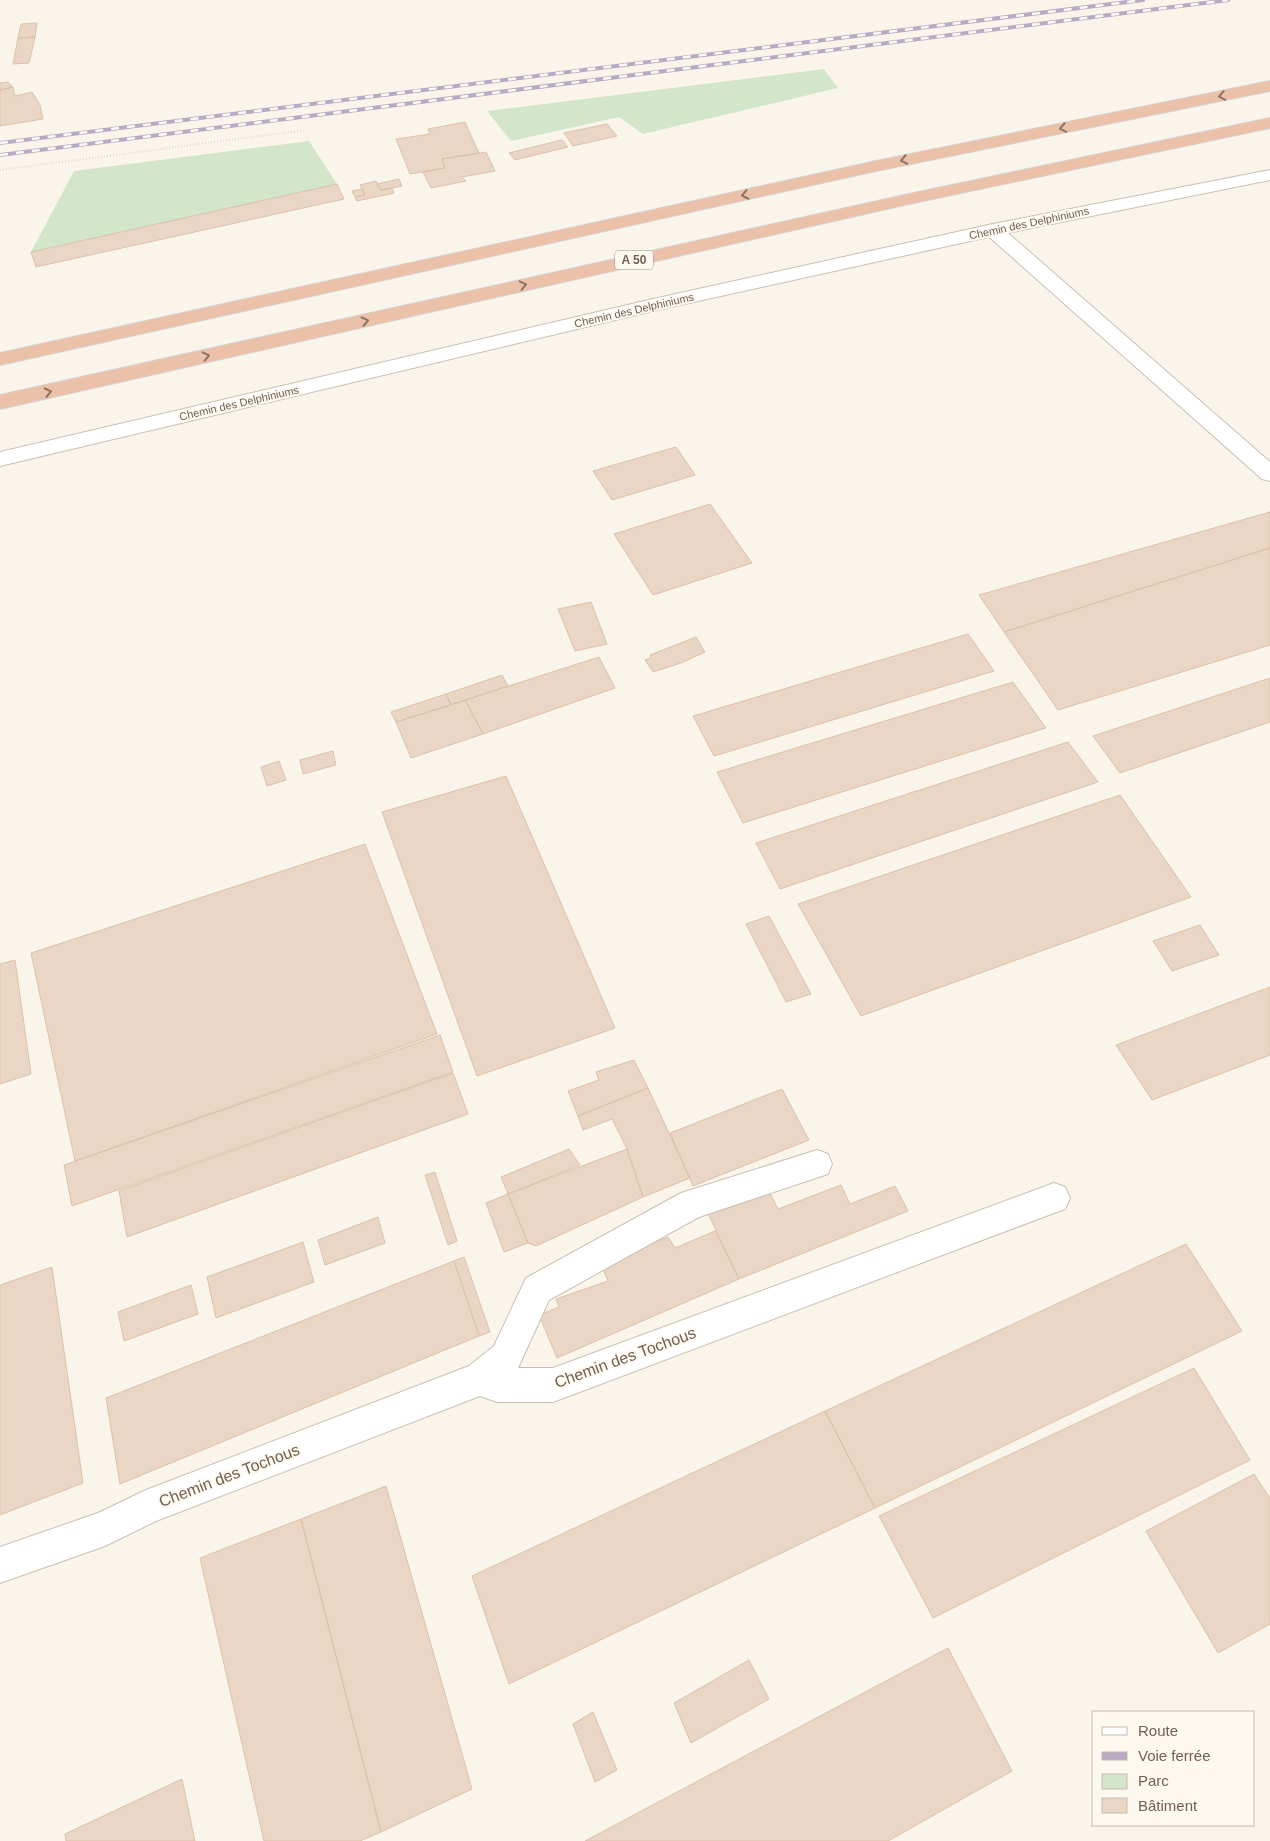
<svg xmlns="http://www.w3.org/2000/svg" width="1270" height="1841" font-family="Helvetica,sans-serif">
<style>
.green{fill:#d3e6ca}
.building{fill:#ead6c4;stroke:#ddc1a8}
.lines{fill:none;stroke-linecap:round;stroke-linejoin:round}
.service-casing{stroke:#cbbfb1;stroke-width:2}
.minor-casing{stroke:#cbbfb1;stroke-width:2}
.motorway-casing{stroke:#d8d2ce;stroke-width:2}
.path{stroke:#d1bca8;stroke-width:2;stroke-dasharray:0.5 2.5;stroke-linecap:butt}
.service{fill:#fff;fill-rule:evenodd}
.minor{fill:#fff;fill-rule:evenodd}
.motorway{fill:#ecc1aa;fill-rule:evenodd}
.rail-casing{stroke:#baa9c3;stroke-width:4}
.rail{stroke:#fdf9f1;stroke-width:2.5;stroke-dasharray:8;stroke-linecap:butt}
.oneway{stroke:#8a7363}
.labels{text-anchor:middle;stroke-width:4;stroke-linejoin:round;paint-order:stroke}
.far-street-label{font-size:11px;fill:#726051;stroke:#fdf9f1}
.shield{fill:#fdf9f1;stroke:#9c8e81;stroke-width:1}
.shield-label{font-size:12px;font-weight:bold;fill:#726051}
.near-street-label{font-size:16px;fill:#726051;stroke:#fdf9f1}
</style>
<rect width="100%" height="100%" fill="#faf5eb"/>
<path class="green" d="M824 69 838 88 643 134 619 117 511 141 487 111Z
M309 141 337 184 31 252 74 171Z"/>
<path class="building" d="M37 23 35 37 18 38 21 24Z
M35 37 29 63 13 64 18 38Z
M8 82 13 87 0 90V83Z
M13 87 15 96 32 92 40 105 43 119 0 126V90Z
M465 122 479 153 442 159 445 168 410 174 396 139 430 134 428 129Z
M607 124 617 136 573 146 564 133Z
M562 140 568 147 515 160 509 153Z
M486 152 495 171 462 177 466 181 431 188 423 172 445 168 442 159Z
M399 179 402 186 381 190 377 184Z
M376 181 381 190 392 188 394 193 357 201 355 197 365 195 360 185Z
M337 184 344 199 36 267 31 252Z
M362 189 365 195 355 197 352 191Z
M676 447 695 475 612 500 593 471Z
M710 504 752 563 653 595 614 534Z
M1270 512V548L1004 632 979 595Z
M1270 548V645L1058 710 1004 632Z
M591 602 607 644 575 651 558 609Z
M968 634 994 671 714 756 693 716Z
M696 637 705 652 681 663 653 672 645 660 651 658 650 655Z
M599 657 615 688 483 734 465 700Z
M502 675 508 686 451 705 446 694Z
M1270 678V722L1120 773 1093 736Z
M1013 682 1046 728 743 823 717 772Z
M446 694 451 705 396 722 391 712Z
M465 700 483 734 411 758 396 722Z
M1068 742 1098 782 780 889 756 843Z
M333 751 336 765 303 774 300 760Z
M279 761 286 780 267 786 261 767Z
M506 776 615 1028 477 1076 382 812Z
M1120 795 1191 897 861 1016 798 904Z
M365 844 437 1034 75 1161 31 953Z
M769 916 811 994 786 1002 746 924Z
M1200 925 1219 955 1172 971 1153 941Z
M15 960 31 1074 0 1084V964Z
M1270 987V1055L1152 1100 1116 1045Z
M440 1035 453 1072 72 1206 64 1165Z
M634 1060 648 1088 578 1116 568 1091 599 1080 596 1072Z
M453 1073 468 1114 127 1237 119 1191Z
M648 1088 690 1178 643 1197 627 1149 612 1119 583 1130 578 1116Z
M782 1089 809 1140 693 1186 670 1133Z
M569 1149 580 1165 508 1194 501 1177Z
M627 1149 643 1197 536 1246 528 1243 508 1194Z
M435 1172 457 1241 448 1245 425 1175Z
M841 1185 850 1204 895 1186 908 1211 739 1279 704 1205 769 1191 778 1209Z
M508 1194 528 1243 504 1252 486 1203Z
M378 1217 385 1243 325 1265 318 1240Z
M715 1231 739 1279 557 1358 539 1315 559 1307 556 1299 608 1281 601 1264 668 1237 675 1248Z
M303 1242 314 1282 216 1318 207 1277Z
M1186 1244 1242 1331 875 1508 825 1411Z
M464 1257 490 1332 479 1336 454 1261Z
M454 1261 479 1336 120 1484 106 1398Z
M52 1267 83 1483 0 1515V1285Z
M191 1285 198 1314 124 1341 118 1312Z
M1194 1368 1250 1460 933 1618 879 1516Z
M825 1411 875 1508 509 1684 472 1576Z
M1254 1474 1270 1498V1624L1218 1653 1146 1531Z
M386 1486 472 1789 381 1832 301 1519Z
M301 1519 381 1832 360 1841H264L200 1558Z
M948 1648 1012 1771 888 1841H585Z
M749 1660 769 1699 691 1743 674 1703Z
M593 1712 617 1770 595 1782 573 1724Z
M182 1779 195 1841H66L65 1834Z"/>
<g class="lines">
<g class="service-casing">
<path id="service" d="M993 224 1000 226 1270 462V481L1262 479 986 234 984 230 986 226Z
M817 1150 828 1154 832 1164 828 1174 699 1217 549 1300 518 1368H553L1054 1183 1065 1187 1070 1198 1065 1209 1054 1213 553 1402H497L480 1396 156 1521 105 1546 0 1583V1547L98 1513 146 1490 469 1366 494 1346 526 1278 681 1193Z"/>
</g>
<g class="minor-casing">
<path id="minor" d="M1270 170V180L993 236 653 311 0 466V452L653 299 993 224Z"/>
</g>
<g class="motorway-casing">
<path id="motorway" d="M1270 81V91L876 171 0 365V353L876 161Z
M1270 118V128L909 204 0 409V395L909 194Z"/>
</g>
<path class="path" d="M0 170 306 130"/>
<use href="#service" class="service"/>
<use href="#minor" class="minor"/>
<use href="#motorway" class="motorway"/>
<g class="rail-casing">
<path id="rail" d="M0 143 1143 0
M0 155 1228 0"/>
</g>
<use href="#rail" class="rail"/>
</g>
<defs><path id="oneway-chevron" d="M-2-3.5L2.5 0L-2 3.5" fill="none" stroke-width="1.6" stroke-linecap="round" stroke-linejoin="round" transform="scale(1.25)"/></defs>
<g class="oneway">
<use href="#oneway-chevron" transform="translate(1222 96) rotate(169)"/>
<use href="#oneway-chevron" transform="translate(1063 128) rotate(169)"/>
<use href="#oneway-chevron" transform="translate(904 160) rotate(169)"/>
<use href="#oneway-chevron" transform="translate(745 195) rotate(168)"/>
<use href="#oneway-chevron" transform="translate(523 285) rotate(-13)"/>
<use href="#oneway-chevron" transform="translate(365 321) rotate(-13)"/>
<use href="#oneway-chevron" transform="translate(206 356) rotate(-13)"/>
<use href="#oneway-chevron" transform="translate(48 392) rotate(-13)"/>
</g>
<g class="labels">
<g class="far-street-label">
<text transform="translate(1029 223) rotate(-12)" y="4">Chemin des Delphiniums</text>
<text transform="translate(634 310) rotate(-13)" y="4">Chemin des Delphiniums</text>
<text transform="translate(239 403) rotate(-13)" y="4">Chemin des Delphiniums</text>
</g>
<rect class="shield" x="615" y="250.5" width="38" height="19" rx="4"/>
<g class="shield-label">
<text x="634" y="264">A 50</text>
</g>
<g class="near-street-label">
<text transform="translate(625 1357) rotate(-20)" y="6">Chemin des Tochous</text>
<text transform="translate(229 1475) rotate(-21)" y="6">Chemin des Tochous</text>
</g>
</g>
<rect x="1092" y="1711" width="162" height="115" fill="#fdf9f1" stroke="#c5bcb1"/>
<rect x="1102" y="1727" width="25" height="8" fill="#ffffff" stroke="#c5bcb1"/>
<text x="1138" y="1736" font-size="15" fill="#726051">Route</text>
<rect x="1102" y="1752" width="25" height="8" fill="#baa9c3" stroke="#c5bcb1"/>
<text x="1138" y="1761" font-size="15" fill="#726051">Voie ferrée</text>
<rect x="1102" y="1774" width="25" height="15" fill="#d3e6ca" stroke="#c5bcb1"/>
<text x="1138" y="1786" font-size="15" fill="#726051">Parc</text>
<rect x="1102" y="1798" width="25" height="15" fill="#ead6c4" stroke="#c5bcb1"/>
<text x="1138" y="1811" font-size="15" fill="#726051">Bâtiment</text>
</svg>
